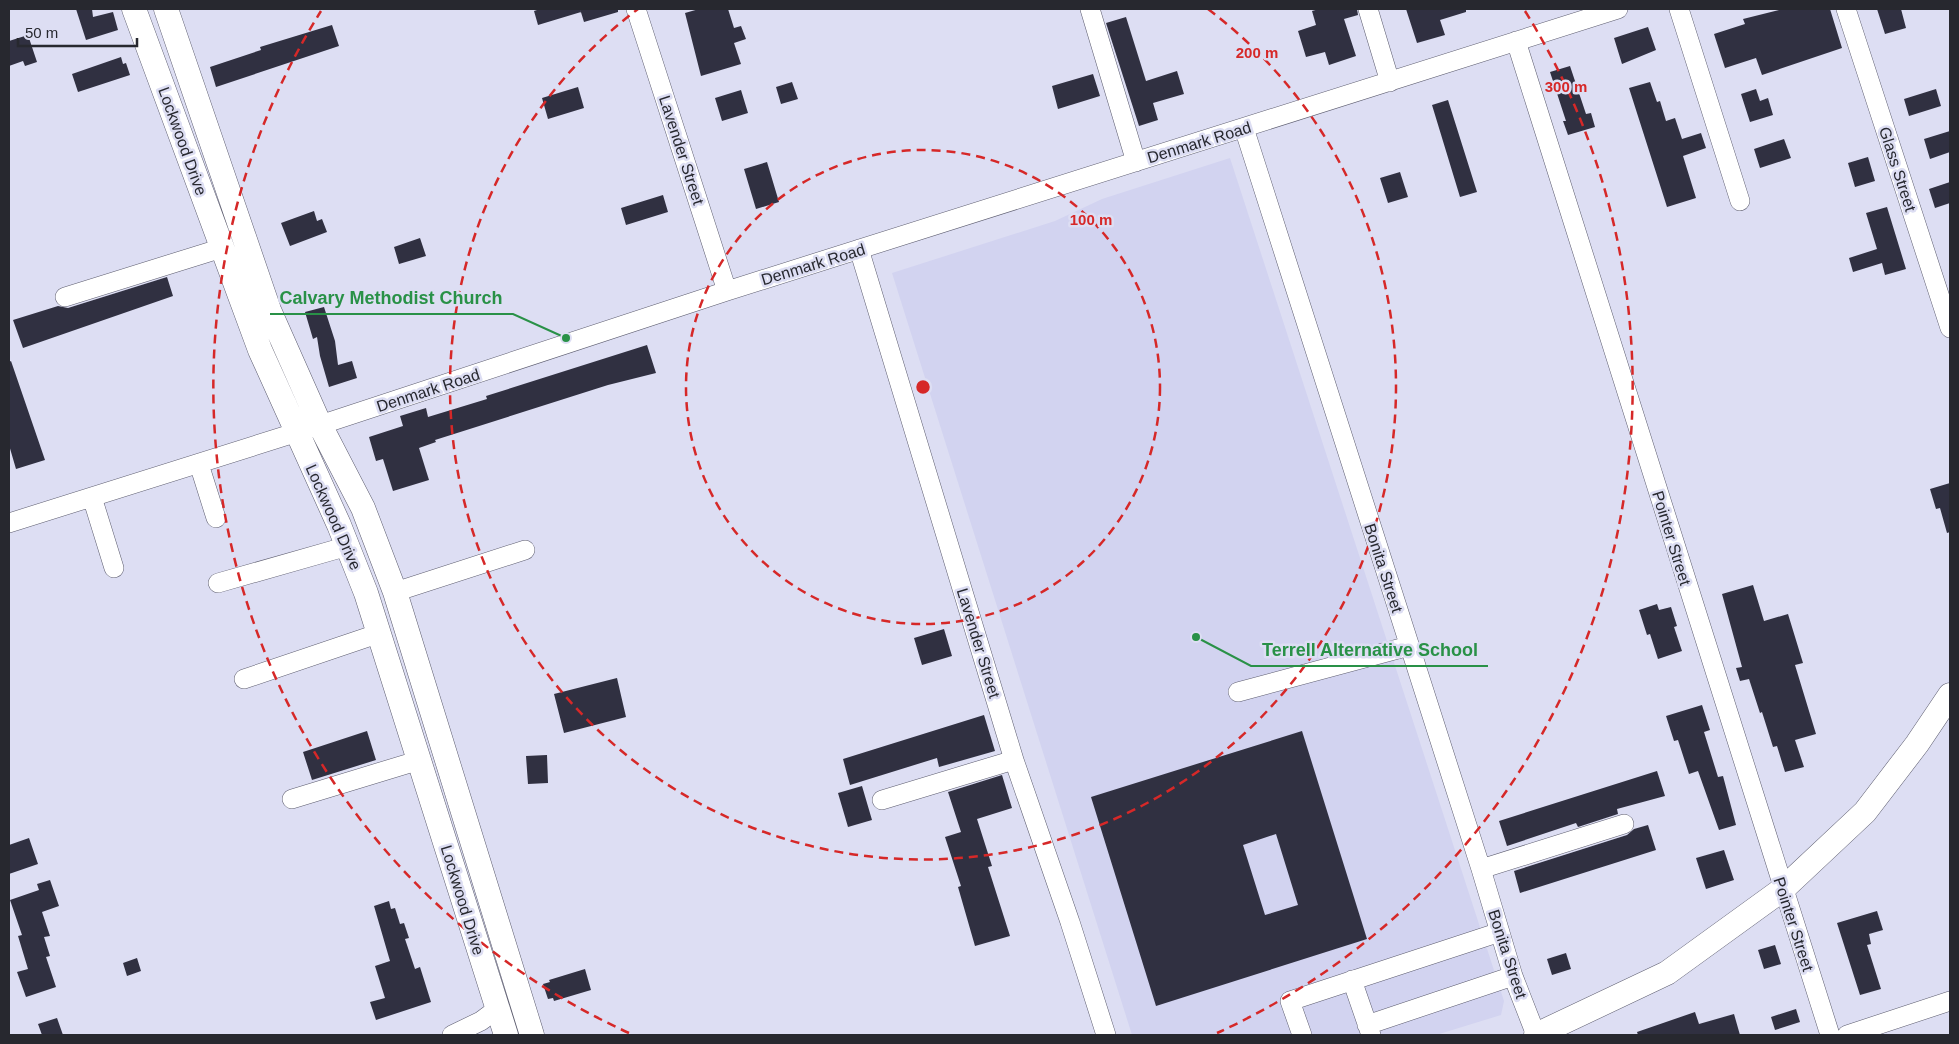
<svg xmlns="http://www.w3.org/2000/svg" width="1959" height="1044" font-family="Arial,sans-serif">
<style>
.built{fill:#d2d3f0}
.building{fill:#303041;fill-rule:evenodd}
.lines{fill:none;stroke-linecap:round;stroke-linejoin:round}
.minor-casing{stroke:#5d5d6f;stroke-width:20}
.major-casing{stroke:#5d5d6f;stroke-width:25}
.minor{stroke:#fff;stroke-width:19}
.major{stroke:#fff;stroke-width:24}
.ring{fill:none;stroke:#d62828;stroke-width:2.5;stroke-dasharray:9 6}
.labels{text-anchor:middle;stroke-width:5;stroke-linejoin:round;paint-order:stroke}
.street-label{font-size:16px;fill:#27282f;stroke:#dddef3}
.centre{fill:#d62828;stroke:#dddef3;stroke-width:2.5}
.ring-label{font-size:15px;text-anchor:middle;font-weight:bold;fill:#d62828;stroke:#dddef3;stroke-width:5;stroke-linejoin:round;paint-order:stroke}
.leader{fill:none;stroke:#299147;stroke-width:2}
.callout-dot{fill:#299147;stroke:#dddef3;stroke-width:2}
.callout-label{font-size:18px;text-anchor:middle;font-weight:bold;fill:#299147;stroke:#dddef3;stroke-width:5;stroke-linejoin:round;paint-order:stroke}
</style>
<rect width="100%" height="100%" fill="#dddef3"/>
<path class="built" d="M1230 158 1504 1001 1501 1015 1436 1035H1132L892 273 1055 221 1102 199Z"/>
<path class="building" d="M76 9H92L93 17 113 12 118 30 86 40Z
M540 9H618V12L584 22 580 9 581 12 538 25 534 11Z
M699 9H728L734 28 741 26 746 39 734 43 741 64 701 76 685 13Z
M1319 9H1357L1358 15 1344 19 1356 56 1329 65 1325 52 1306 57 1298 31 1316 25 1312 11Z
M1406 9H1466V12L1440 20 1445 35 1417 43Z
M1783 9H1830L1842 48 1762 75 1756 58 1725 68 1714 34 1745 24 1743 19Z
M1877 9H1901L1906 28 1885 34Z
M1126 17 1146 81 1177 71 1184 94 1153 103 1158 120 1139 126 1106 23Z
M332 25 339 46 216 87 210 67 261 50 260 47Z
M1648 27 1656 50 1622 64 1614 38Z
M28 35 37 62 25 66 23 61 9 66V41Z
M121 57 123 64 126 63 130 75 78 92 72 74Z
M1570 66 1586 114 1591 113 1595 127 1568 135 1563 121H1566L1550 72Z
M1093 74 1100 96 1058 109 1052 86Z
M792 82 798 99 781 104 776 87Z
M1650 82 1657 102 1660 101 1666 121 1675 118 1682 139 1701 133 1706 148 1683 156 1696 198 1667 207 1629 88Z
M578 87 584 108 548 119 542 98Z
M1756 89 1760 101 1768 98 1773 115 1750 122 1741 94Z
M1936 89 1941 106 1909 116 1904 99Z
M741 90 748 113 722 121 715 98Z
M1448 100 1477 192 1460 197 1432 105Z
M1950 131V152L1930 159 1924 139Z
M1784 139 1791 158 1760 168 1754 149Z
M1868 157 1875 181 1855 187 1848 163Z
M767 162 779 202 756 209 744 169Z
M1400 172 1408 197 1388 203 1380 178Z
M1950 182V203L1935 208 1929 189Z
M663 195 668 212 626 225 621 208Z
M1887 207 1906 269 1885 275 1882 263 1853 272 1849 258 1877 249 1866 213Z
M314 211 317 221 322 219 327 232 290 246 281 223Z
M420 238 426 256 399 264 394 247Z
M167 277 173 296 23 348 13 320 58 306 68 308Z
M324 307 335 341 338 365 352 361 357 378 329 387 320 356 317 337 313 339 305 312Z
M647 345 656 373 608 385 435 440 436 442 419 448 429 480 393 491 383 459 376 461 369 437 403 426 400 416 426 408 428 417 487 399 486 396Z
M11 361 45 460 16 469 9 445V362Z
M1950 483V532L1947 533 1940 508 1936 509 1930 489Z
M1753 585 1764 621 1788 614 1803 663 1795 665 1816 734 1795 740 1804 767 1785 772 1777 746 1773 747 1762 712 1760 713 1749 679 1740 681 1736 668 1742 667 1722 594Z
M1657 604 1659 610 1671 607 1677 626 1674 627 1682 651 1658 659 1650 634 1647 635 1639 610Z
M944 629 952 656 922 665 914 638Z
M617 678 626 717 564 733 554 694Z
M1702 705 1710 730 1704 732 1718 777 1723 776 1736 825 1719 830 1698 771 1689 774 1678 740 1674 741 1666 716Z
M984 715 995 751 939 767 937 758 850 785 843 759Z
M367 731 376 760 312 780 303 752Z
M1302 731 1367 939 1156 1006 1091 797ZM1276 834 1298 905 1265 915 1243 845Z
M547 755 548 783 528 784 526 756Z
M1657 771 1665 796 1617 809 1618 814 1578 827 1576 823 1507 846 1499 821Z
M1002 775 1012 808 977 819 992 866 988 867 1010 936 975 946 958 887 961 886 945 837 961 832 948 792Z
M862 786 872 820 848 827 838 793Z
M1648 825 1656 850 1520 893 1514 871 1627 835 1634 829Z
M29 838 38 864 9 874V845Z
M1724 850 1734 880 1706 889 1696 858Z
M50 880 59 906 42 912 50 936 44 937 50 956 46 957 56 987 26 997 17 972 28 969 18 936 22 935 10 900 39 890 37 884Z
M389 901 391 909 395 908 400 924 404 923 409 938 405 939 415 969 420 967 431 1002 376 1020 370 1002 385 998 375 966 390 961 374 906Z
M1877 911 1883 930 1869 934 1871 944 1867 945 1881 989 1860 995 1837 923Z
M1775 945 1781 964 1764 969 1758 950Z
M1566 953 1571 969 1552 975 1547 959Z
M137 958 141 971 127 976 123 963Z
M585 969 591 990 554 1001 553 998 548 999 543 984 550 982 549 980Z
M1796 1009 1800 1022 1775 1030 1771 1017Z
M1695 1012 1699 1024 1734 1014 1740 1035H1638L1637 1032Z
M57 1018 63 1035H42L38 1024Z"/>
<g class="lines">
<g class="minor-casing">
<path id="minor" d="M636 9 727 291
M1090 9 1136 162
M1368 9 1390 82
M1679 9 1740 201
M1846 9 1950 328
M1516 41 1830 1035
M1244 128 1481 869 1513 976 1536 1035
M859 249 1014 760 1070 922 1106 1035
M65 297 222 248
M199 464 216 518
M92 497 114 568
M9 523 320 425 727 291 1618 9
M218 583 348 546
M395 592 525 550
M244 679 380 633
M1238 692 1409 646
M292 799 420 760
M882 800 1014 760
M1481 869 1624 824
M1352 980 1371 1035
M1367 1025 1513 976
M452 1035 481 1021 497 1009
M1302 1035 1290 1001 1500 932
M1847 1035 1950 1001"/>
</g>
<g class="major-casing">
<path id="major" d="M134 9 260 350 339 525 366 593 506 1035
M166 9 269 310 320 425 363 508 395 592 532 1035
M1536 1035 1667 973 1783 889 1865 812 1917 744 1950 695"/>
</g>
<use href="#minor" class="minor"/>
<use href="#major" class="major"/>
</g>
<g class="ring">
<circle cx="923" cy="387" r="237"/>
<path d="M1208 9A473 473 0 1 1 638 9"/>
<path d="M629 1033A710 710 0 0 1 321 11M1525 11A710 710 0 0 1 1217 1033"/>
</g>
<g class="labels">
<g class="street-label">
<text transform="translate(183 141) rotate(70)" y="6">Lockwood Drive</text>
<text transform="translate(1199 142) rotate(-17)" y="6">Denmark Road</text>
<text transform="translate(682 150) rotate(72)" y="6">Lavender Street</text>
<text transform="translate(1898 169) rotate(72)" y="6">Glass Street</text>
<text transform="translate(813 264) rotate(-17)" y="6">Denmark Road</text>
<text transform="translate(428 390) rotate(-18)" y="6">Denmark Road</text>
<text transform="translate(334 517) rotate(66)" y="6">Lockwood Drive</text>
<text transform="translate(1672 538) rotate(73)" y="6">Pointer Street</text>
<text transform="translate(1384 568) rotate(72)" y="6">Bonita Street</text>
<text transform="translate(979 643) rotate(73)" y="6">Lavender Street</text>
<text transform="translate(463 900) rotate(73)" y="6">Lockwood Drive</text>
<text transform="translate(1794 924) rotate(72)" y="6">Pointer Street</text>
<text transform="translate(1508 954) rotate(72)" y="6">Bonita Street</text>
</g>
</g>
<circle cx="923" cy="387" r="8" class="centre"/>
<g class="ring-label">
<text x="1257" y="58">200 m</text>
<text x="1566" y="92">300 m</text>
<text x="1091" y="225">100 m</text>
</g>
<path class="leader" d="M566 338L513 314H270M1196 637L1251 666H1488"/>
<g class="callout-dot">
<circle cx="566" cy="338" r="5"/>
<circle cx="1196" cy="637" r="5"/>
</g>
<g class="callout-label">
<text x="391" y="304">Calvary Methodist Church</text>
<text x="1370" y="656">Terrell Alternative School</text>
</g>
<rect width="1959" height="1044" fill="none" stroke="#27282f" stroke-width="20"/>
<path d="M18 38v8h119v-8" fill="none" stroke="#27282f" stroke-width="2.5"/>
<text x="25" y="38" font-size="15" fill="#27282f" stroke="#dddef3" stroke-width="4" paint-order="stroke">50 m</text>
</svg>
